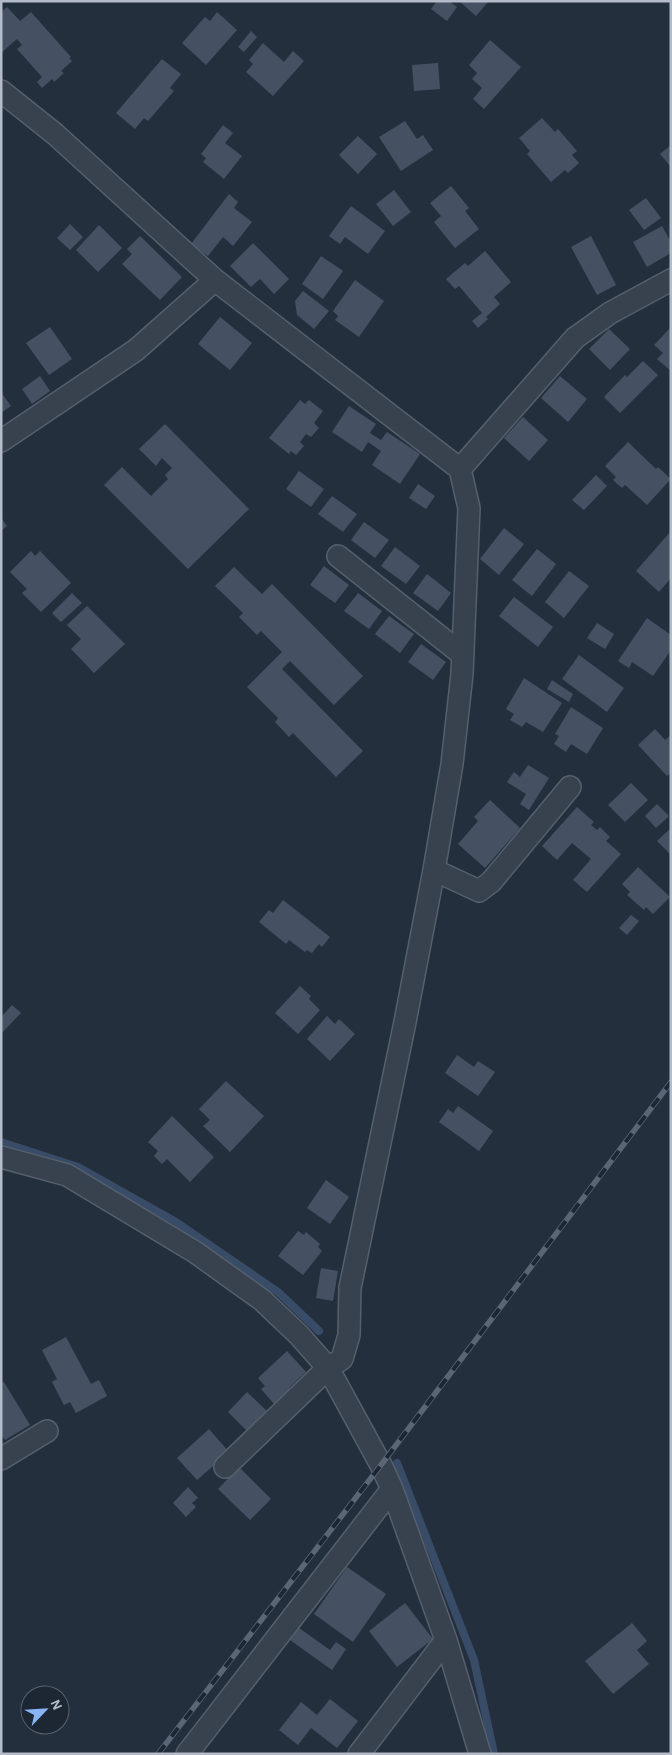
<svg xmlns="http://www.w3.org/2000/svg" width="672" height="1755" font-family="'Alegreya Sans',sans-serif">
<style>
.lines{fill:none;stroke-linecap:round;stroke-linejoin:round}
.stream{stroke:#394c67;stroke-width:8}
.building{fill:#455162}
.minor-casing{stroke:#565f6c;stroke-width:24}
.minor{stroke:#38414e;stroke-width:21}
.rail-casing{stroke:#5a6575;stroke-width:5.5}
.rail{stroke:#1d2633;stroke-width:4;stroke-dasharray:11;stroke-linecap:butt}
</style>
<rect width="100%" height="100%" fill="#242f3e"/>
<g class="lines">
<path class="stream" d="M1 1142 78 1167 176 1222 278 1292 319 1331
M397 1463 474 1660 494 1754"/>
</g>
<path class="building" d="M437 1H449L457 7 447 21 431 9Z
M459 1H489L476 16Z
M7 7 20 21 31 12 71 57 69 58 72 61 61 71 64 73 54 82 52 79 42 88 37 82 42 77 17 49 22 45 17 39 1 53V12Z
M217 12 237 30 206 65 182 43 205 17 210 21Z
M251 31 257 37 244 52 238 47Z
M490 40 521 67 484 109 473 99 482 88 472 79 477 73 469 65Z
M263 43 284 62 293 51 304 61 273 96 246 72 253 64 249 60Z
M162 59 181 74 170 88 174 91 148 121 144 118 135 129 116 113Z
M438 63 440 89 414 91 412 65Z
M542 118 555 132 558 129 577 151 572 155 579 163 568 173 565 170 551 182 527 154 530 151 519 138Z
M405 121 417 139 423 135 433 150 401 171 379 137Z
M223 125 233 133 225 143 242 156 224 179 203 162 206 158 201 154Z
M358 136 377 154 358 174 339 155Z
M671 145V167L660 154Z
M451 186 469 208 465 211 479 229 455 248 434 222 441 216 430 203Z
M394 190 411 212 393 226 376 204Z
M229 194 238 202 234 208 252 222 233 246 223 237 208 256 191 244Z
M646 198 661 218 644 230 629 210Z
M351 206 385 231 368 254 345 237 340 244 329 236Z
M70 224 83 237 70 250 57 238Z
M99 225 122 248 98 272 76 250Z
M662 226 671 242V253L647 267 633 242Z
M140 236 182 277 160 300 122 264 132 254 127 249Z
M591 236 616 285 597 295 571 247Z
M253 243 289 279 274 294 260 279 251 287 230 266Z
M485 251 511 282 494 297 500 304 486 317 488 319 478 328 472 321 482 313 459 286 455 289 446 279 465 263 468 266Z
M321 256 343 271 323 299 302 284Z
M355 280 384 301 359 337 335 320 338 316 333 311Z
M303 291 329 311 314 329 297 315 295 301Z
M220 317 252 343 230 370 198 344Z
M50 327 72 359 49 375 26 343Z
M671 327V371L657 359 663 353 654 345Z
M609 329 630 349 610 370 589 349Z
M643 361 658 375 620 413 604 397 625 375 627 377Z
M40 376 50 391 32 404 22 389Z
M560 376 587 399 568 422 541 398Z
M1 392 11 406 1 413Z
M300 400 305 404 309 400 323 411 314 423 319 428 311 437 306 434 300 442 304 446 296 455 291 451 289 454 269 438Z
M349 406 376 424 370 433 381 440 387 432 420 454 400 484 372 465 381 451 368 442 362 452 332 432Z
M523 417 548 440 529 461 504 438Z
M165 424 249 509 188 569 104 485 122 467 151 496 168 479 165 475 172 468 162 458 156 466 139 449Z
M628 442 656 469 658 467 671 479 647 505 625 485 622 488 613 480 616 477 605 466Z
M299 471 324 489 311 507 286 489Z
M596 475 607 486 584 510 572 500Z
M418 484 435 496 426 509 409 498Z
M332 496 357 514 343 532 318 514Z
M1 518 7 526 1 531Z
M364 522 389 540 375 558 351 540Z
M504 528 524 544 499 575 480 559Z
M671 531V578L659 592 636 571Z
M395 547 420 566 406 584 381 566Z
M537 549 556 564 532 596 512 580Z
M31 551 35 556 40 551 71 583 41 612 22 593 27 589 10 572Z
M324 566 349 585 335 603 310 585Z
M234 567 262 594 272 584 363 676 334 705 290 661 282 669 363 751 336 777 293 733 289 737 275 722 278 718 247 687 282 652 261 631 257 635 239 617 243 613 215 586Z
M569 571 589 586 564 618 545 602Z
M427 574 451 593 438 611 413 593Z
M72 593 82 603 61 622 52 613Z
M358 593 382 611 369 629 344 611Z
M514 597 553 627 538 647 499 616Z
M87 606 125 644 94 673 71 649 81 639 67 625Z
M389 616 414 634 400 653 375 634Z
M647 618 671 635V650L653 676 632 662 629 668 618 661Z
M597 623 614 634 605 649 587 638Z
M421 644 446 662 433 680 408 662Z
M579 655 624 688 607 712 562 679Z
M524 678 562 703 543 732 526 722 522 727 510 720 514 714 506 709Z
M552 680 573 694 569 702 547 689Z
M571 707 603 728 587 754 571 744 566 752 554 744 559 736 555 734Z
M655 729 665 740 671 735V773L667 776 638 745Z
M528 765 549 778 529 810 520 804 526 794 507 782 514 772 520 777Z
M631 783 648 800 625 822 608 805Z
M490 800 520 828 485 868 458 844 478 821 474 817Z
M657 804 669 816 656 828 645 816Z
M577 807 594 822 591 825 597 830 600 827 610 837 606 841 621 854 587 892 573 880 591 859 572 843 557 860 542 846Z
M671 828V855L657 841Z
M638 867 670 897 653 914 646 907 644 910 627 895 630 892 622 884Z
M283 900 330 937 322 947 319 944 312 953 307 950 305 952 289 940 286 944 259 922 269 910 273 913Z
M631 915 639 921 627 935 619 928Z
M300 986 311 996 309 999 320 1010 298 1034 275 1013Z
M12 1005 21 1013 1 1034V1017Z
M327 1016 335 1024 339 1019 355 1034 330 1061 307 1039Z
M457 1055 474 1067 478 1061 495 1072 478 1096 445 1073Z
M226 1081 264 1116 230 1152 203 1126 210 1120 199 1109Z
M458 1106 493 1131 479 1151 439 1122 448 1109 453 1113Z
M172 1116 214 1157 190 1182 167 1159 162 1164 154 1156 158 1151 148 1142Z
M326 1180 349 1197 330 1224 307 1208Z
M298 1231 304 1235 306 1232 320 1244 318 1247 322 1251 303 1275 278 1256Z
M321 1268 338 1271 333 1301 316 1298Z
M66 1337 91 1384 99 1380 107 1396 76 1413 70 1402 64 1405 52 1382 57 1379 42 1350Z
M287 1351 306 1372 289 1388 291 1390 275 1405 261 1389 265 1386 258 1378Z
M4 1382 30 1425 5 1440 1 1435V1383Z
M247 1392 267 1411 247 1431 228 1412Z
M209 1429 229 1452 197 1480 177 1458Z
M239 1467 271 1499 250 1520 218 1489Z
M188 1487 198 1498 192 1503 196 1507 186 1517 173 1503Z
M347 1567 386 1594 353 1642 314 1614Z
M405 1603 433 1639 397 1667 369 1631Z
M632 1623 647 1641 637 1650 649 1664 613 1694 585 1661Z
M299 1628 330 1650 336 1642 346 1649 332 1670 290 1640Z
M330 1699 358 1721 337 1748 311 1728 298 1745 279 1730 301 1702 317 1715Z"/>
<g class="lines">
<g class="minor-casing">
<path id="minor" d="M1 91 55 134 215 280 460 469
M1 441 136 350 215 280
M338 556 463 655
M434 870 479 891 491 882 570 787
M1 1157 67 1175 195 1252 262 1300 299 1335 328 1368 381 1465 392 1489 446 1640 480 1754
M1 1459 47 1431
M225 1467 328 1368 342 1359 349 1335 350 1288 405 1022 434 870 452 764 462 674 469 508 460 469 575 338 610 313 671 280
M187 1754 392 1489
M359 1754 446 1640"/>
</g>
<use href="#minor" class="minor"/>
<g class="rail-casing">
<path id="rail" d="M158 1754 381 1465 671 1082"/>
</g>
<use href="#rail" class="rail"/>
</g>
<rect width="672" height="1755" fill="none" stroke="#b4bcc9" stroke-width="5"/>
<g transform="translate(45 1710) rotate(65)"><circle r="24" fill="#1d2633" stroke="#59626f"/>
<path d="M0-4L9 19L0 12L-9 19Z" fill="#8ab4f8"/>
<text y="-8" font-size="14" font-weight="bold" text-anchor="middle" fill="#b4bcc9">N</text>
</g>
</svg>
